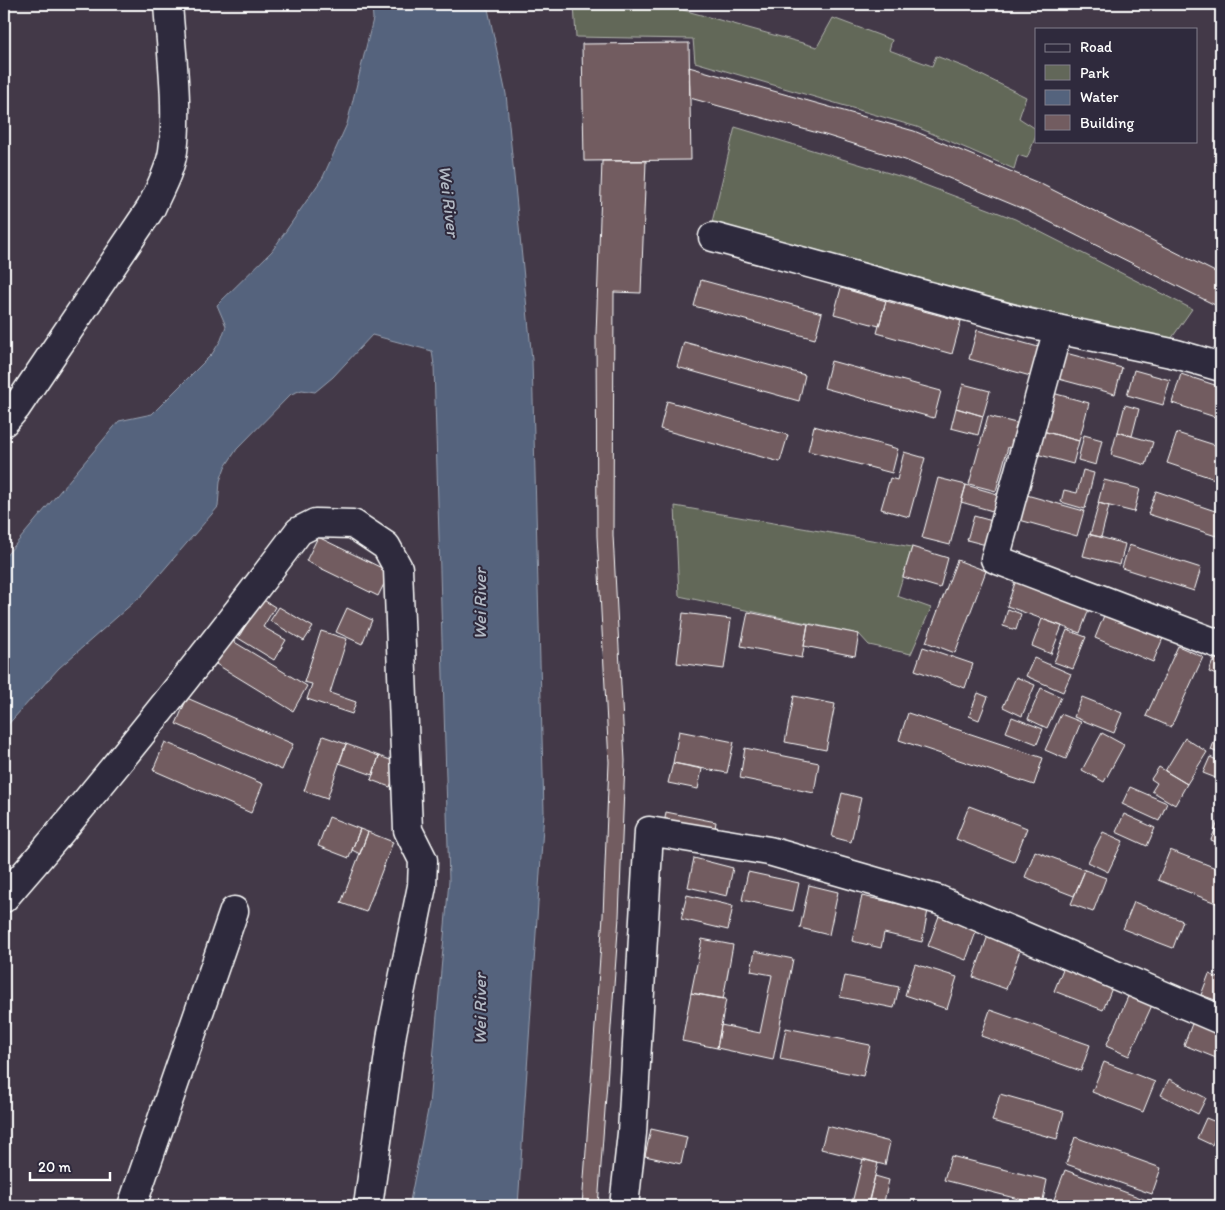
<svg xmlns="http://www.w3.org/2000/svg" width="1225" height="1210" font-family="Itim,sans-serif">
<style>
.green{fill:#626759;stroke:#b0b3ac}
.water{fill:#54637d;stroke:#98a1b1}
.building{fill:#725c60;stroke:#fff}
.lines{fill:none;stroke-linecap:round;stroke-linejoin:round}
.minor-casing{stroke:#fff;stroke-width:31}
.minor{stroke:#2f2a3d;stroke-width:28}
.labels{text-anchor:middle;stroke-width:4;stroke-linejoin:round;paint-order:stroke}
.water-label{font-size:18px;font-style:italic;fill:#b2b9c4;stroke:#2f2a3d}
</style>
<rect width="100%" height="100%" fill="#433948"/>
<filter id="ink" filterUnits="userSpaceOnUse"><feTurbulence type="fractalNoise" baseFrequency=".02" numOctaves="2"/><feDisplacementMap in="SourceGraphic" scale="10" xChannelSelector="R" yChannelSelector="G"/><feConvolveMatrix kernelMatrix="1 2 1 2 8 2 1 2 1" color-interpolation-filters="sRGB"/></filter>
<g filter="url(#ink)">
<path class="green" d="M574 4H684L683 10 817 47 833 18 892 40 889 50 932 66 936 56 967 68 1026 97 1019 118 1036 129V136L1027 158 1018 155 1014 169 917 127 695 62 693 39 576 37Z
M735 127 909 179 1015 219 1192 309 1169 342 985 296 712 222Z
M675 506 912 547 897 596 931 608 911 654 869 645 859 634 679 596Z"/>
<path class="water" d="M372 4H487L506 94 532 360 544 812 518 1206H409L429 1105 449 881 434 365 432 351 372 335 333 377 315 392 302 390 291 394 237 449 225 467 220 481 218 507 142 595 59 668 4 729V558L119 421 152 414 212 354 221 340 226 326 217 305 272 251 323 177 347 124 373 19Z"/>
<path class="building" d="M689 43 691 160 584 161 582 44Z
M689 67 914 131 1041 184 1221 275V308L1028 211 905 160 825 135 690 98Z
M602 161H646L641 293 614 292 613 535 625 761 619 917 598 1206H582L603 916 609 762 597 536 596 335Z
M701 280 822 313 815 339 694 306Z
M841 288 886 301 879 326 834 314Z
M886 301 961 321 952 354 877 333Z
M977 330 1042 348 1034 377 969 359Z
M684 342 805 375 799 401 677 367Z
M1062 352 1122 368 1115 394 1055 378Z
M831 361 941 391 934 418 824 388Z
M1134 370 1170 380 1163 405 1127 395Z
M1181 374 1221 387V419L1172 403Z
M963 384 990 391 983 416 956 408Z
M1049 392 1089 403 1079 441 1039 430Z
M667 401 788 435 780 462 660 429Z
M1125 405 1139 409 1132 436 1118 432Z
M956 408 983 416 978 435 951 428Z
M988 416 1020 424 1013 449 1008 447 996 491 969 484Z
M814 426 898 449 892 473 808 451Z
M1039 430 1079 441 1073 464 1033 453Z
M1117 432 1153 442 1146 465 1111 455Z
M1177 433 1221 447V481L1167 463Z
M1084 435 1102 440 1096 465 1078 460Z
M904 452 925 458 909 517 881 509 890 478 897 480Z
M1083 470 1094 473 1085 509 1061 502 1064 490 1077 493Z
M938 478 966 485 950 545 922 538Z
M1104 480 1140 489 1134 512 1098 503Z
M966 485 1001 495 996 512 961 502Z
M1156 491 1221 513 1216 536 1148 514Z
M1023 494 1084 511 1077 536 1016 519Z
M1099 503 1109 506 1101 537 1090 535Z
M974 516 996 522 990 546 967 540Z
M1089 534 1125 544 1120 565 1083 556Z
M318 537 390 572 378 596 306 561Z
M1129 545 1201 568 1194 591 1122 568Z
M912 547 948 558 940 588 903 577Z
M957 560 986 571 955 653 926 642Z
M1017 577 1091 604 1080 633 1007 606Z
M262 599 275 607 263 627 286 640 274 660 238 638Z
M279 607 313 627 304 641 270 621Z
M347 608 372 620 362 644 336 632Z
M1008 609 1021 614 1016 630 1003 626Z
M748 612 808 624 802 658 741 646Z
M683 613 731 619 724 669 677 663Z
M1105 613 1163 638 1153 662 1095 638Z
M1042 619 1062 626 1051 654 1032 646Z
M808 624 859 634 855 656 804 646Z
M1067 630 1086 637 1073 669 1054 662Z
M321 631 347 639 330 693 356 702 352 714 307 699 312 684 304 682Z
M231 640 307 686 293 711 216 664Z
M1178 646 1203 657 1171 727 1146 716Z
M923 647 973 664 965 688 915 670Z
M1215 655 1221 657V677L1209 672Z
M1034 658 1071 674 1063 692 1026 676Z
M1016 677 1035 685 1022 716 1003 707Z
M1041 688 1061 697 1047 728 1028 719Z
M978 693 988 697 979 720 969 716Z
M794 696 835 704 826 750 785 742Z
M1082 697 1122 713 1114 733 1074 717Z
M187 698 293 744 282 770 176 724Z
M908 713 1043 758 1034 785 899 740Z
M1061 714 1081 722 1066 759 1045 750Z
M1012 717 1043 729 1037 744 1006 732Z
M1221 723V754L1211 750Z
M679 731 734 742 727 773 673 763Z
M1102 733 1124 745 1104 782 1082 770Z
M323 736 346 744 327 799 304 791Z
M1185 738 1207 752 1187 784 1165 771Z
M165 742 263 784 251 813 153 770Z
M346 744 379 756 373 775 339 763Z
M745 748 819 763 814 793 740 778Z
M379 756 399 763 390 787 371 780Z
M1210 757 1221 762V780L1203 773Z
M673 763 702 769 698 789 668 783Z
M1159 767 1187 784 1175 805 1152 791 1157 783 1151 779Z
M1130 787 1167 803 1159 821 1122 804Z
M842 793 861 798 851 842 832 837Z
M969 806 1027 828 1014 862 956 839Z
M666 812 716 822 714 835 664 824Z
M1124 814 1155 828 1147 846 1116 832Z
M1221 814V844L1211 840Z
M329 817 360 829 349 858 318 846Z
M360 829 368 832 360 854 352 850Z
M368 832 393 842 366 912 341 903Z
M1103 832 1123 841 1108 872 1088 862Z
M1170 850 1221 870V905L1158 880Z
M1035 851 1085 870 1074 896 1025 877Z
M694 858 733 868 727 896 688 887Z
M1085 870 1106 878 1093 912 1071 904Z
M748 872 799 883 793 911 742 900Z
M809 885 838 892 829 935 800 928Z
M687 895 733 906 728 930 681 919Z
M862 896 928 910 922 942 884 933 881 948 852 941Z
M1134 902 1183 921 1173 948 1123 929Z
M939 916 977 929 966 960 928 946Z
M989 933 1022 945 1006 989 973 977Z
M702 939 733 945 723 999 691 993Z
M755 951 793 959 773 1060 717 1048 721 1025 760 1033 772 975 751 971Z
M915 964 957 977 947 1009 905 995Z
M1065 964 1114 983 1103 1010 1054 991Z
M1209 974 1221 979V1002L1201 995Z
M845 976 899 987 894 1008 840 997Z
M1130 992 1153 1003 1129 1056 1106 1046Z
M691 993 726 999 717 1048 682 1041Z
M990 1010 1090 1045 1081 1071 981 1036Z
M1193 1021 1221 1032V1060L1184 1045Z
M786 1028 870 1045 863 1076 780 1059Z
M1104 1062 1155 1082 1143 1112 1092 1092Z
M1169 1079 1206 1098 1198 1114 1161 1095Z
M1000 1094 1064 1112 1057 1139 992 1121Z
M1206 1118 1221 1124 1212 1145 1197 1138Z
M827 1126 890 1142 885 1165 821 1149Z
M651 1129 687 1137 681 1164 645 1156Z
M1075 1137 1161 1168 1152 1194 1066 1164Z
M951 1156 1047 1180 1042 1205 944 1180Z
M863 1159 878 1163 868 1206 852 1203Z
M1065 1170 1160 1205V1206H1065L1053 1202Z
M875 1176 889 1180 883 1206 868 1203Z"/>
<g class="lines">
<g class="minor-casing">
<path id="minor" d="M713 237 1028 323 1176 354 1221 367
M1058 329 995 559 1221 645
M4 422 16 408 151 208C159 190 170 171 173 151 179 107 171 49 168 4
M4 898C107 780 204 657 299 531L315 523 353 524 386 546 398 568 408 830 423 860 422 886 392 1033 368 1206
M132 1206 234 911
M624 1206 632 1133 649 831 769 851 939 900 1221 1020"/>
</g>
<use href="#minor" class="minor"/>
</g>
</g>
<g class="labels">
<g class="water-label">
<text transform="translate(449 201) rotate(83)" y="6">Wei River</text>
<text transform="translate(480 604) rotate(-90)" y="6">Wei River</text>
<text transform="translate(480 1009) rotate(-90)" y="6">Wei River</text>
</g>
</g>
<rect width="1225" height="1210" fill="none" stroke="#2f2a3d" stroke-width="20"/>
<rect x="10" y="10" width="1205" height="1190" fill="none" stroke="#fff" stroke-width="2" filter="url(#ink)"/>
<rect x="1035" y="28" width="162" height="115" fill="#2f2a3d" stroke="#827f8b"/>
<rect x="1045" y="44" width="25" height="8" fill="#2f2a3d" stroke="#827f8b"/>
<text x="1080" y="52" font-size="15" fill="#ffffff">Road</text>
<rect x="1045" y="65" width="25" height="15" fill="#626759" stroke="#827f8b"/>
<text x="1080" y="78" font-size="15" fill="#ffffff">Park</text>
<rect x="1045" y="90" width="25" height="15" fill="#54637d" stroke="#827f8b"/>
<text x="1080" y="102" font-size="15" fill="#ffffff">Water</text>
<rect x="1045" y="115" width="25" height="15" fill="#725c60" stroke="#827f8b"/>
<text x="1080" y="128" font-size="15" fill="#ffffff">Building</text>
<path d="M30 1172v8h80v-8" fill="none" stroke="#ffffff" stroke-width="2.5"/>
<text x="38" y="1172" font-size="15" fill="#ffffff" stroke="#2f2a3d" stroke-width="4" paint-order="stroke">20 m</text>
</svg>
